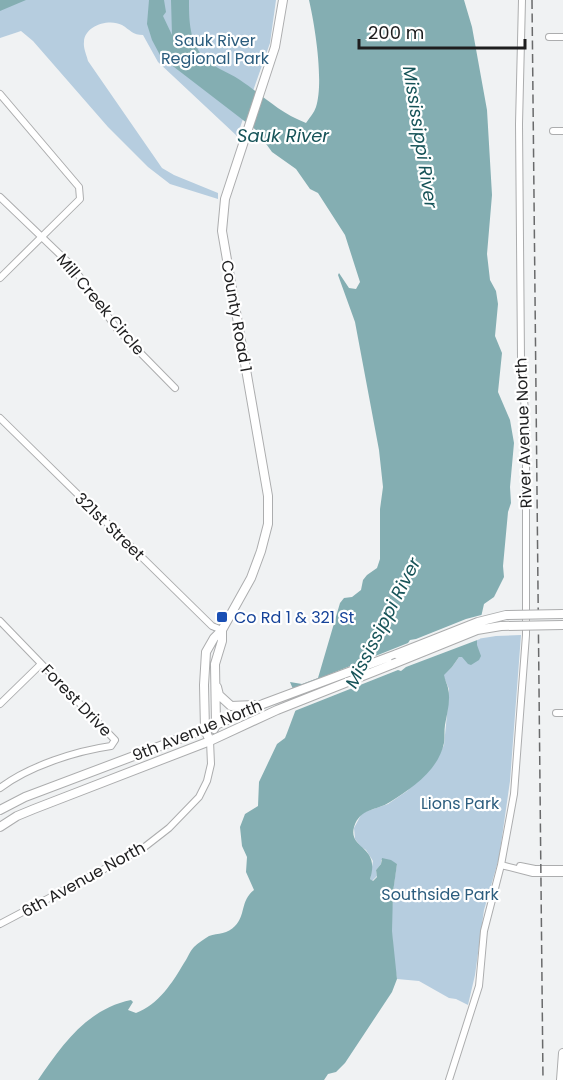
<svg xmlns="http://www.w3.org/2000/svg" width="563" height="1080" font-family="Poppins,sans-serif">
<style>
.green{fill:#b6cddf}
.water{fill:#84aeb2}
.pier{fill:#f0f2f3}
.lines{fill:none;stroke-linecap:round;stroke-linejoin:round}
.street-casing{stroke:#acadae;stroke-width:8}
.secondary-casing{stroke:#acadae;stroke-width:10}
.street{stroke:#fff;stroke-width:6}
.secondary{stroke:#fff;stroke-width:8}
.rail{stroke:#696a6b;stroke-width:1.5;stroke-dasharray:9 4.5;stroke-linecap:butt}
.secondary-bridge-casing{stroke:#acadae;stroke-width:10;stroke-linecap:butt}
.secondary-bridge{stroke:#fff;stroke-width:8}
.transit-dot{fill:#1a4fb4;stroke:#fff;stroke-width:2}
.labels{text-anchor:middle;stroke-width:4.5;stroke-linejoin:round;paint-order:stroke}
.park-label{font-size:16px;fill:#2c5d7e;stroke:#fff}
.street-label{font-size:16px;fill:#1e1e1f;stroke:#fff}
.transit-label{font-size:16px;fill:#164399;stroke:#fff;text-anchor:start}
.water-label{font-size:18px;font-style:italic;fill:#165358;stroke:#fff}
</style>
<rect width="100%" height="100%" fill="#f0f2f3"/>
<path class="green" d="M0 0H276L270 43 237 136 158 62 143 35C133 35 130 30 122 25 109 18 84 26 84 42 83 48 87 56 88 61L162 168 174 175 218 193V199L170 184 148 167 108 127 33 41 21 31 0 38Z
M521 635 510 781 499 858 484 910 475 975 468 1005 456 999 449 998 419 981 397 979C390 942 390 901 397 864L381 860V864L376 870 377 876 372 881 370 879 373 861 366 850 361 847 355 839 354 828 362 813 388 804 407 791 435 763 444 745 448 704 449 689 443 675 452 667 459 657H462L477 646V639L496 636Z"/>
<path class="water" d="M0 0H26L0 11Z
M149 0H164L166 12 163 16 172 35 171 0H189C189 18 189 38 201 54 210 67 227 71 240 80 264 96 278 112 306 123 310 117 314 113 316 107 324 82 315 26 309 0H464L472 27 487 110 492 195 487 254 490 280 496 291 498 304 495 336 502 353 498 392 510 420 514 443 510 487 511 503 508 512 503 566 504 577 494 597 484 604 477 635V645L481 656 479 660 471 665 468 664 462 657H459L452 667 444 675C445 680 447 684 448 688 451 700 447 713 445 725 444 731 445 736 444 743 438 771 412 788 390 802 376 811 360 808 354 827 348 850 381 845 370 879L373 881 377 877 376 870 381 864 382 858 391 860 397 864 393 892 392 931 397 979 392 992 345 1063 336 1072 328 1074 324 1080H38C62 1045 87 1009 131 1000L133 1002 128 1010 136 1013C158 1005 173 982 184 963 188 958 189 952 194 947 198 943 204 939 209 936 218 933 228 934 235 926 246 915 240 901 254 890L246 872 247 857 242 846 240 827 245 814 258 806 259 782 277 744 285 738 287 733 296 709 295 694 290 682 302 684 318 678 340 603 344 598 352 597 361 590 363 580 367 575 377 568 380 559V509L383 487 379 450 355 322 338 275 339 273 349 288 356 289 360 282 345 235 318 193 310 189 296 169 272 152 256 130 161 57 152 40 147 24Z"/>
<path class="pier" d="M485 614 480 639 406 667 401 671 398 670 292 712 293 699 290 690 408 643 410 640 416 639 466 619Z"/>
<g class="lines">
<g class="street-casing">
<path id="street" d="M549 37H563
M0 94 79 187 80 199 0 278
M553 131H563
M0 197 72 266 117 329 175 388
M0 418 212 626 222 630
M0 621 115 740 111 746C76 751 29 766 0 788
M0 704 41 664
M556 713H563
M501 865 533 873H563
M520 866 535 869H563
M0 924 142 849 169 828 199 797 207 781 211 764 210 741
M449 1080 479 986 484 931 501 865 514 794 526 635V426L521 358 519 124 522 0"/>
</g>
<g class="secondary-casing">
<path id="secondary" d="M217 687 219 695 231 706 254 705
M214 729 216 725 215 664 222 641V630
M210 741 205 730 204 685 206 652 214 638 222 630 251 578 261 551 268 524V496L222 231 225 199 275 47 283 0
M0 810 25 797 216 725 263 704 397 654
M0 827 17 816 34 809 210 741 277 710 393 664
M561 1080 563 1053"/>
</g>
<use href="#street" class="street"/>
<use href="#secondary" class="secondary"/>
<path class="rail" d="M532 0 543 1080"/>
<g class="secondary-bridge-casing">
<path id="secondary-bridge" d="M397 654 478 622 506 615 563 614
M393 664 477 630 501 626 563 625"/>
</g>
<use href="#secondary-bridge" class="secondary-bridge"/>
</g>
<rect class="transit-dot" x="216" y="611" width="12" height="12" rx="3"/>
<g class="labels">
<g class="park-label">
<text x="215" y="46">Sauk River<tspan x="215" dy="18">Regional Park</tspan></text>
<text x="460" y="809">Lions Park</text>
<text x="440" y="900">Southside Park</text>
</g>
<g class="street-label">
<text transform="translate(101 304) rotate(50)" y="6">Mill Creek Circle</text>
<text transform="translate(237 316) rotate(80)" y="6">County Road 1</text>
<text transform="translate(523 433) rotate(-92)" y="6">River Avenue North</text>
<text transform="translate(110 526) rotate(44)" y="6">321st Street</text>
<text transform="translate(77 700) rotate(46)" y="6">Forest Drive</text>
<text transform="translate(197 730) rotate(-22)" y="6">9th Avenue North</text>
<text transform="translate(83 879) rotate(-29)" y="6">6th Avenue North</text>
</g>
<g class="transit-label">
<text x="234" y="623">Co Rd 1 &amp; 321 St</text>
</g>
<g class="water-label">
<text x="283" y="142">Sauk River</text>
<text transform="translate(420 137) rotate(81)" y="6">Mississippi River</text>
<text transform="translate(383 623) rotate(-63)" y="6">Mississippi River</text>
</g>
</g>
<path d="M359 39v9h166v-9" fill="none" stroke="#1e1e1f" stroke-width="3"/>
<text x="368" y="39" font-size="18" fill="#1e1e1f" stroke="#ffffff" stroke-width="4.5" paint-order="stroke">200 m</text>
</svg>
